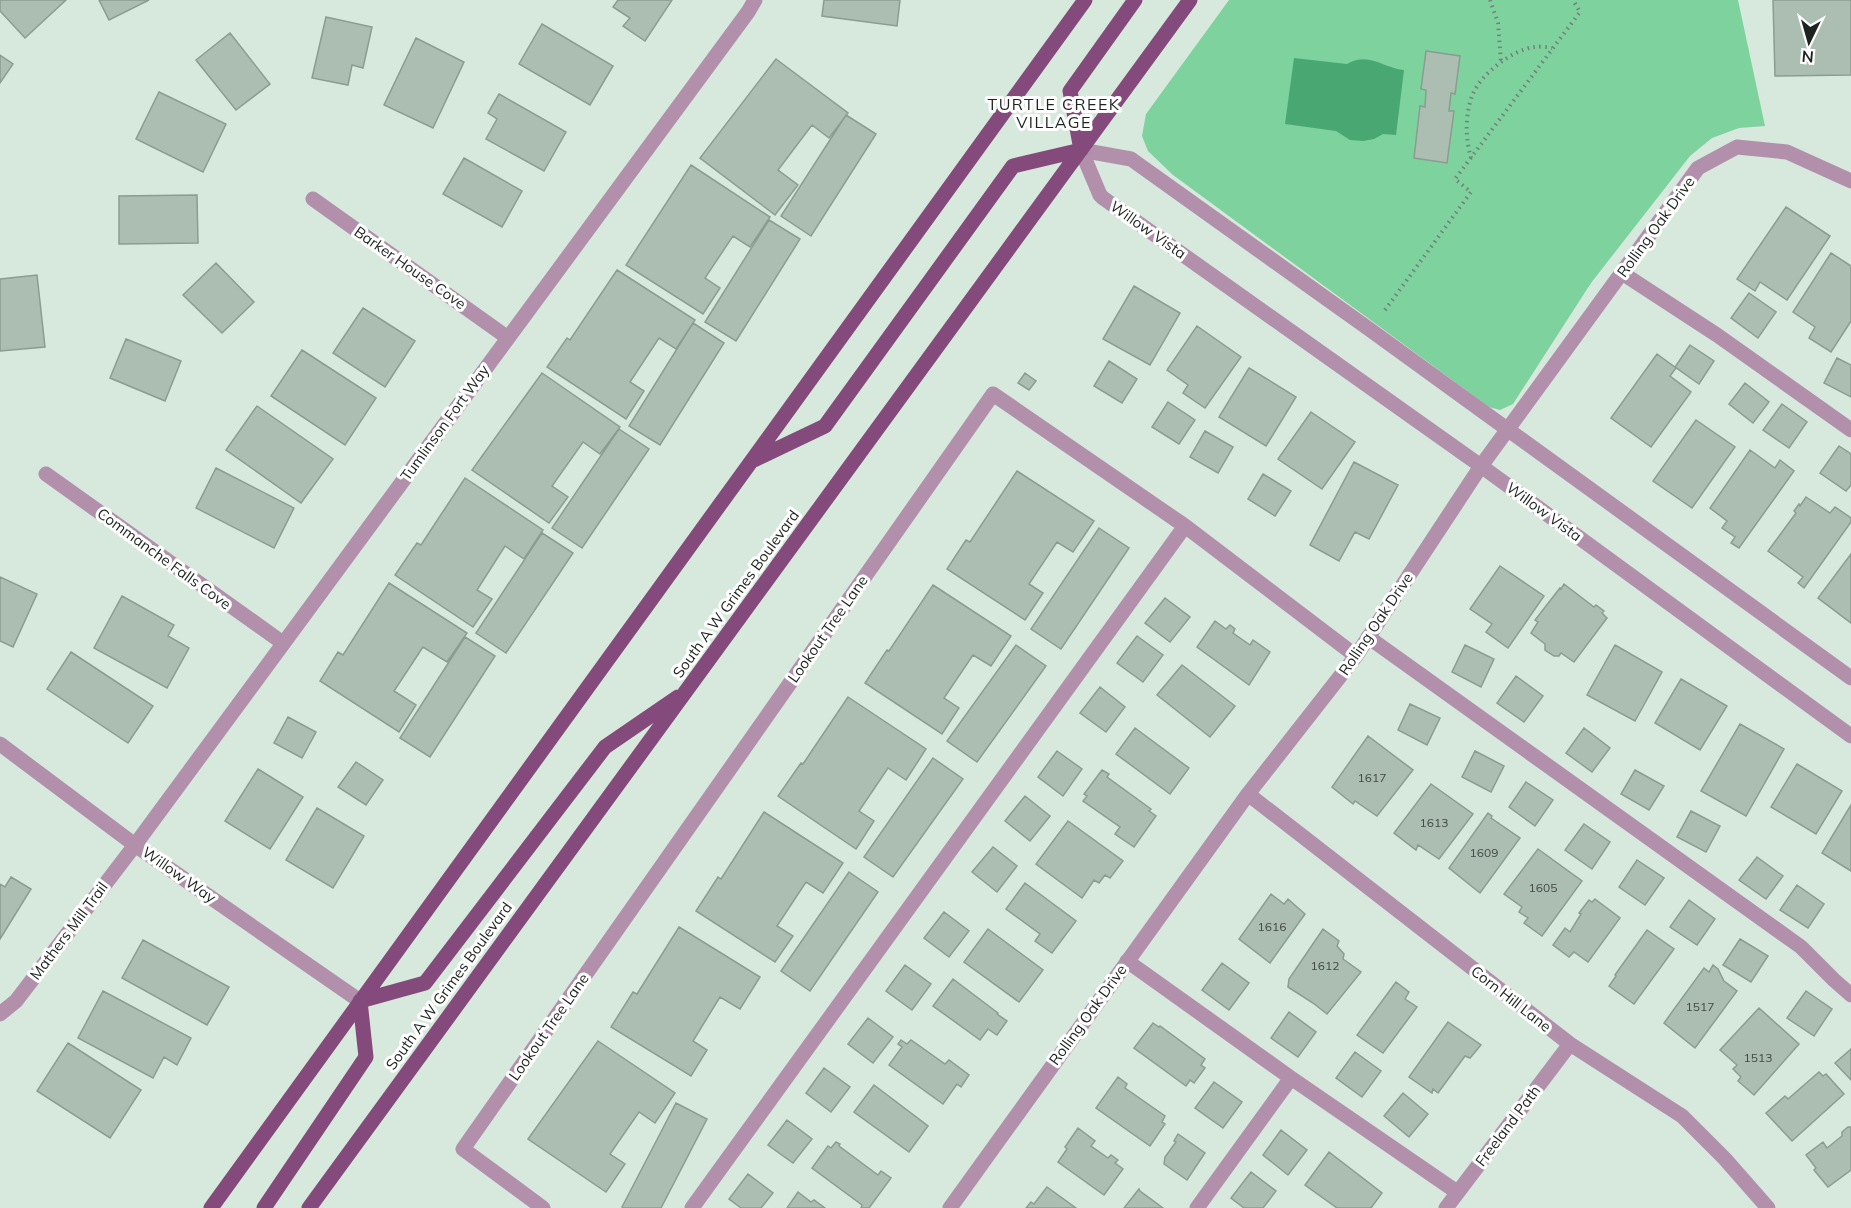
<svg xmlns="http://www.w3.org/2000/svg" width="1851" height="1208" font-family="Mulish,sans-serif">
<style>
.green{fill:#7ed29e}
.water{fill:#49a872}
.building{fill:#acbeb2;stroke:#8b9c90;stroke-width:1.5}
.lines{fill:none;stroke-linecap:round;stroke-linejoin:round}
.path{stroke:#748078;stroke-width:4;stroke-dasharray:1.5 4.5;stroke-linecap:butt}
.minor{stroke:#b290ac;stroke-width:15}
.major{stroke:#844a7c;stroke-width:15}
.labels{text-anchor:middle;stroke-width:6;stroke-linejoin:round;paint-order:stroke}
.number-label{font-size:12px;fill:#414a44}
.street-label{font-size:15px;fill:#1d241f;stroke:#fff}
.neighbourhood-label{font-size:16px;letter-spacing:1.5px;fill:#1d241f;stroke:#fff}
</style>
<rect width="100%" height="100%" fill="#d6e9dc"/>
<path class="green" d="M1229 0H1738L1765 126 1739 128 1712 138 1690 156 1591 283 1513 404 1500 410 1489 407 1173 175 1148 151 1142 136 1146 114Z"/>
<path class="water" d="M1294 58 1347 64C1369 51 1383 68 1404 70L1396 135 1383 134 1374 139 1363 141 1350 140 1336 131 1285 124Z"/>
<path class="building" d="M0 0H66L25 38 0 11Z
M99 0H149L109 20Z
M618 0H672L645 41 623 26 630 18 613 7Z
M824 0H900L897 26 822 16Z
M1773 0H1851V75L1775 76Z
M326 17 372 27 363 68 352 65 348 85 312 78Z
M542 24 613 66 590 105 519 64Z
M230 33 270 84 236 110 196 60Z
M416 38 464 62 433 128 384 105Z
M1426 51 1460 56 1455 94 1451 93 1449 111H1454L1447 163 1414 158 1420 106 1425 107 1426 90 1421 89Z
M0 55 13 64 0 83Z
M776 59 848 113 829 138 812 125 778 170 798 185 775 215 700 158Z
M159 92 226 124 203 172 136 139Z
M499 94 566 132 544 171 486 139 497 119 488 113Z
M846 115 876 134 811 236 781 216Z
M464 158 522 191 502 227 443 194Z
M691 165 770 217 750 247 733 236 705 278 720 288 703 314 626 265Z
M197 195 198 243 119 244V196Z
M1786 207 1830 236 1787 300 1760 282 1755 291 1737 279Z
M769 220 800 239 736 341 705 322Z
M1831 253 1851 266V321L1831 352 1809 338 1815 327 1793 312Z
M216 263 254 302 222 333 183 295Z
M617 270 695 320 676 349 659 338 630 382 644 391 626 419 547 367 567 338 570 340Z
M37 275 45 347 0 351V279Z
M1134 286 1180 313 1150 365 1103 339Z
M1749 293 1776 312 1758 338 1731 318Z
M363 308 415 341 385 387 333 353Z
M693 323 724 343 660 445 629 426Z
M1197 326 1241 357 1205 408 1183 393 1188 385 1167 370Z
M126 339 181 361 165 401 110 378Z
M1690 345 1714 361 1699 384 1675 367Z
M302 350 376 398 345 445 271 396Z
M1657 354 1676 368 1670 376 1691 392 1651 447 1611 418Z
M1837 358 1851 365V397L1824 383Z
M1109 361 1137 379 1122 403 1094 386Z
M1249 368 1296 397 1266 446 1219 417Z
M542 373 620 427 600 454 583 442 552 486 568 497 549 523 472 470Z
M1025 373 1036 381 1029 390 1018 383Z
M1745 383 1769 402 1753 423 1729 404Z
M1168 402 1195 420 1179 444 1152 427Z
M1782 404 1807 422 1789 448 1763 430Z
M257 406 333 459 301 503 226 450Z
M1311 412 1355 442 1322 489 1278 459Z
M1696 420 1735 447 1692 508 1653 481Z
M619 429 649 449 582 548 552 528Z
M1205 431 1233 447 1218 473 1190 457Z
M1839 446 1851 454V485L1846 491 1820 473Z
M1750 450 1775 468 1780 460 1794 471 1739 548 1731 543 1735 537 1722 528 1727 521 1710 508Z
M1354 462 1398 485 1369 539 1355 532 1339 561 1310 545Z
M216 468 294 508 274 548 196 508Z
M1017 471 1094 521 1073 552 1057 542 1029 584 1043 593 1025 620 947 569 966 540 970 542Z
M1263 474 1291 491 1275 516 1248 499Z
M465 478 543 530 524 559 505 546 477 590 492 599 473 627 395 575 417 543 421 545Z
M1806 497 1830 513 1835 507 1851 518V522L1804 588 1798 583 1803 577 1768 551 1796 513 1794 511 1799 504 1800 506Z
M1099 528 1129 548 1061 649 1031 629Z
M542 533 573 553 506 653 476 633Z
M1851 554V623L1818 598Z
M1500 566 1544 596 1508 648 1486 632 1492 624 1470 609Z
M0 577 37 594 13 647 0 641Z
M389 583 467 633 447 662 423 647 394 691 416 705 399 732 320 681 338 652 343 655Z
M1564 584 1594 607 1596 605 1604 611 1602 613 1607 618 1574 662 1561 653 1559 656H1554L1545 650V644L1531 633 1538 622 1535 620 1560 588 1561 589Z
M933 585 1011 636 991 666 973 655 944 698 959 708 942 734 865 683 887 650 889 651Z
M122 596 174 625 168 636 189 648 167 688 94 648Z
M1165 598 1190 617 1170 642 1145 623Z
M1215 621 1226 629 1230 625 1235 629 1233 633 1250 645 1253 640 1270 652 1249 685 1197 647Z
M1137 636 1163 655 1143 682 1117 663Z
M465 637 495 656 430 757 400 738Z
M1016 645 1046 666 977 762 947 741Z
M1465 645 1494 659 1481 687 1452 672Z
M1615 645 1662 672 1635 721 1587 695Z
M71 652 153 706 128 743 47 689Z
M1182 665 1235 706 1210 737 1157 695Z
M1516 676 1543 696 1524 722 1497 703Z
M1681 679 1727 706 1700 750 1655 723Z
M1100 687 1125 707 1106 732 1080 713Z
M848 697 926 749 906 780 888 768 859 811 874 821 856 849 778 796 801 763 803 764Z
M1410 704 1440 718 1427 745 1398 730Z
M288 717 316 732 302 758 274 743Z
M1740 724 1784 749 1746 816 1701 791Z
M1135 728 1189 768 1170 794 1116 754Z
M1584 728 1610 748 1592 772 1566 753Z
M1368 736 1413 770 1377 816 1355 801 1353 804 1332 787Z
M1057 751 1082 769 1063 796 1038 777Z
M1475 751 1504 766 1491 792 1462 777Z
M933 758 963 779 893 877 864 857Z
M356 762 383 780 366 805 338 787Z
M1797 764 1842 791 1816 834 1771 807Z
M258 769 303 797 270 849 225 821Z
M1102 770 1109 774 1107 777 1151 809 1149 811 1156 816 1134 847 1115 834 1120 827 1083 801 1087 796 1084 794Z
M1635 770 1664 786 1649 810 1621 794Z
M1526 782 1553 800 1535 826 1509 807Z
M1431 784 1473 814 1439 859 1418 845 1416 850 1394 833Z
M1025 796 1050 816 1030 841 1005 821Z
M1851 805V871L1822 853Z
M317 808 364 836 333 888 286 860Z
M1691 811 1720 826 1706 852 1677 837Z
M764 812 843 863 823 893 806 882 777 926 793 936 775 962 696 911 718 877 721 879Z
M1488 813 1492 816 1491 818 1520 838 1480 893 1449 868Z
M1068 821 1123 861 1110 878 1105 875 1099 883 1094 880 1082 898 1036 864Z
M1584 824 1610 842 1592 869 1565 850Z
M993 847 1017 866 997 892 972 872Z
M1538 849 1582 881 1542 936 1524 923 1528 918 1519 912 1522 907 1504 894Z
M1757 857 1783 876 1766 899 1739 880Z
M1637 860 1664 878 1645 905 1619 887Z
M849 872 878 892 810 991 781 971Z
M11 877 31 889 0 939V884L5 887Z
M1025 883 1076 921 1052 953 1035 941 1040 934 1006 909Z
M1797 885 1824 904 1808 928 1780 910Z
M1271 894 1284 904 1288 899 1305 914 1270 963 1239 939Z
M1595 899 1620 918 1588 962 1574 952 1569 957 1553 945 1565 928 1570 932 1581 914 1579 913 1589 900 1592 902Z
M1689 900 1715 919 1697 945 1670 927Z
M944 912 969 931 949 957 924 938Z
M679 927 760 977 740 1009 720 997 693 1041 707 1050 691 1076 611 1027 633 992 637 994Z
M988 929 1043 970 1019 1002 964 962Z
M1323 929 1339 941 1337 946 1344 954 1343 959 1361 972 1327 1014 1313 1003 1288 987 1289 979Z
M1647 930 1674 949 1634 1004 1609 986 1616 976 1615 975Z
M1740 939 1768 956 1751 982 1723 965Z
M143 940 229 987 207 1025 122 978Z
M1222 963 1249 983 1229 1010 1202 990Z
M905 965 931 984 912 1010 886 991Z
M1713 965 1718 969 1724 981 1737 991 1695 1048 1664 1023 1704 968 1709 972Z
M953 979 998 1013 997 1014 1007 1021 997 1035 988 1029 980 1040 933 1006Z
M1396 982 1409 992 1405 999 1417 1007 1383 1053 1357 1035Z
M103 991 191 1038 177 1065 164 1057 153 1078 78 1038Z
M1806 991 1832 1009 1814 1036 1787 1018Z
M1759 1008 1799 1044 1754 1095 1738 1081 1741 1077 1733 1069 1737 1065 1720 1050Z
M1289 1012 1316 1032 1298 1057 1271 1038Z
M868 1018 893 1037 873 1063 848 1044Z
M1448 1022 1481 1045 1470 1058 1465 1056 1438 1093 1433 1089 1432 1093 1409 1077Z
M1153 1023 1159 1027 1160 1026 1205 1059 1201 1065 1205 1068 1194 1083 1190 1080 1186 1086 1134 1048Z
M901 1040 907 1044 911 1040 945 1064 949 1060 969 1075 961 1087 957 1084 943 1104 889 1065 902 1047 898 1044Z
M598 1041 675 1093 655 1123 639 1112 610 1154 625 1164 606 1192 528 1139Z
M68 1043 141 1090 110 1138 37 1091Z
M1851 1049V1080L1835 1063Z
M1355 1052 1381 1071 1362 1097 1336 1078Z
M824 1068 850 1087 831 1112 806 1093Z
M1819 1072 1823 1076 1826 1074 1844 1094 1792 1141 1766 1113 1785 1096 1788 1099Z
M1118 1077 1127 1084 1125 1088 1165 1116 1162 1122 1165 1124 1150 1146 1096 1108Z
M1214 1082 1242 1102 1223 1128 1195 1108Z
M874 1085 928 1126 909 1152 854 1112Z
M1403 1093 1428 1114 1409 1137 1384 1116Z
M676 1103 707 1119 661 1208H623L622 1207Z
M787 1120 812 1139 793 1163 768 1145Z
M1848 1127H1851V1170L1828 1187 1814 1170 1816 1168 1806 1155 1823 1142 1827 1148 1842 1136V1132Z
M1078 1128 1095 1141 1091 1146 1108 1158 1111 1155 1118 1160 1115 1163 1123 1169 1104 1195 1058 1162 1067 1149 1065 1147Z
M1281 1130 1307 1150 1288 1175 1263 1155Z
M1178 1134 1205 1153 1187 1180 1164 1164 1165 1157 1176 1142 1174 1141Z
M836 1142 840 1144 839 1146 878 1175 881 1171 891 1178 869 1208H861L862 1205 812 1168 828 1146 831 1148Z
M1329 1152 1382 1193 1371 1208H1337L1305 1185Z
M1251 1172 1276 1191 1263 1208H1244L1231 1198Z
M748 1174 773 1193 761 1208H741L729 1199Z
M1047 1187 1076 1208H1026L1031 1202 1034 1204Z
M1139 1189 1140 1191 1163 1208H1124Z
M798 1192 811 1202 814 1200 825 1208H787Z"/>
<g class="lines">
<path class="path" d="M1490 0 1498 23 1501 62
M1471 158C1465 139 1465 112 1473 94 1481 74 1512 50 1534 47 1539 46 1546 47 1552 48
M1385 310 1471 192 1455 179 1580 12 1573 0"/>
<path class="minor" d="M1081 150 1100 195 1103 198 1481 466 1851 736
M1081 150 1131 159 1369 329 1851 678
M313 199 508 338
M1622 273 1717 335 1851 430
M46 474 283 643
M1368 637 1801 947 1834 980 1851 995
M0 744 135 845 360 1001
M1248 794 1570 1044 1682 1116 1725 1159 1768 1208
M1127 961 1291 1078 1457 1192
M0 1014 16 1001 135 845 748 12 755 0
M543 1208 463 1149 993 394 1185 526 1356 656
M692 1208 1185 526
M950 1208 1248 794 1356 656 1481 466 1698 168 1737 147 1787 152 1851 181
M1197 1208 1291 1078
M1446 1208 1570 1044"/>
<path class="major" d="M754 460 825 426 1013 166 1081 150 1070 91 1135 0
M211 1208 1085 0
M264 1208 366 1057 360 1001 425 983 605 747 678 697
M309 1208 1190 0"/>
</g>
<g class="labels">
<g class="number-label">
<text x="1372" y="782">1617</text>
<text x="1434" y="827">1613</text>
<text x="1484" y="857">1609</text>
<text x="1543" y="892">1605</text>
<text x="1272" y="931">1616</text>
<text x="1325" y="970">1612</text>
<text x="1700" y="1011">1517</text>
<text x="1758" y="1062">1513</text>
</g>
<g class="street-label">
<text transform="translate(1656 227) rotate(-54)" y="5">Rolling Oak Drive</text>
<text transform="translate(1148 230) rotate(35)" y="5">Willow Vista</text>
<text transform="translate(410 268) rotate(35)" y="5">Barker House Cove</text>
<text transform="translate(445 423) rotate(-54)" y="5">Tumlinson Fort Way</text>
<text transform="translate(1544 512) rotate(36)" y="5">Willow Vista</text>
<text transform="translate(164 559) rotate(36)" y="5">Commanche Falls Cove</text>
<text transform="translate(736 594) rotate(-54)" y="5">South A W Grimes Boulevard</text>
<text transform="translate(1376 624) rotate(-56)" y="5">Rolling Oak Drive</text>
<text transform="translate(828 629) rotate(-55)" y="5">Lookout Tree Lane</text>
<text transform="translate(179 875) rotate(35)" y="5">Willow Way</text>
<text transform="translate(69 931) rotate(-53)" y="5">Mathers Mill Trail</text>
<text transform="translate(449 986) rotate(-54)" y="5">South A W Grimes Boulevard</text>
<text transform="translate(1511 999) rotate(38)" y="5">Corn Hill Lane</text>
<text transform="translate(1088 1015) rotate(-54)" y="5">Rolling Oak Drive</text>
<text transform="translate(549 1027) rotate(-55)" y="5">Lookout Tree Lane</text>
<text transform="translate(1508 1126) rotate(-53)" y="5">Freeland Path</text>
</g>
<g class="neighbourhood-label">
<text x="1054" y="110">TURTLE CREEK<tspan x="1054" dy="18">VILLAGE</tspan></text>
</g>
</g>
<g transform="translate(1809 42) rotate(185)" stroke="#ffffff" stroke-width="4.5" paint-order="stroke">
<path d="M0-4.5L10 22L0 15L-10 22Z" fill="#1d241f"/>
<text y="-9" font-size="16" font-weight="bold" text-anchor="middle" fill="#1d241f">N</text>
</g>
</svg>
